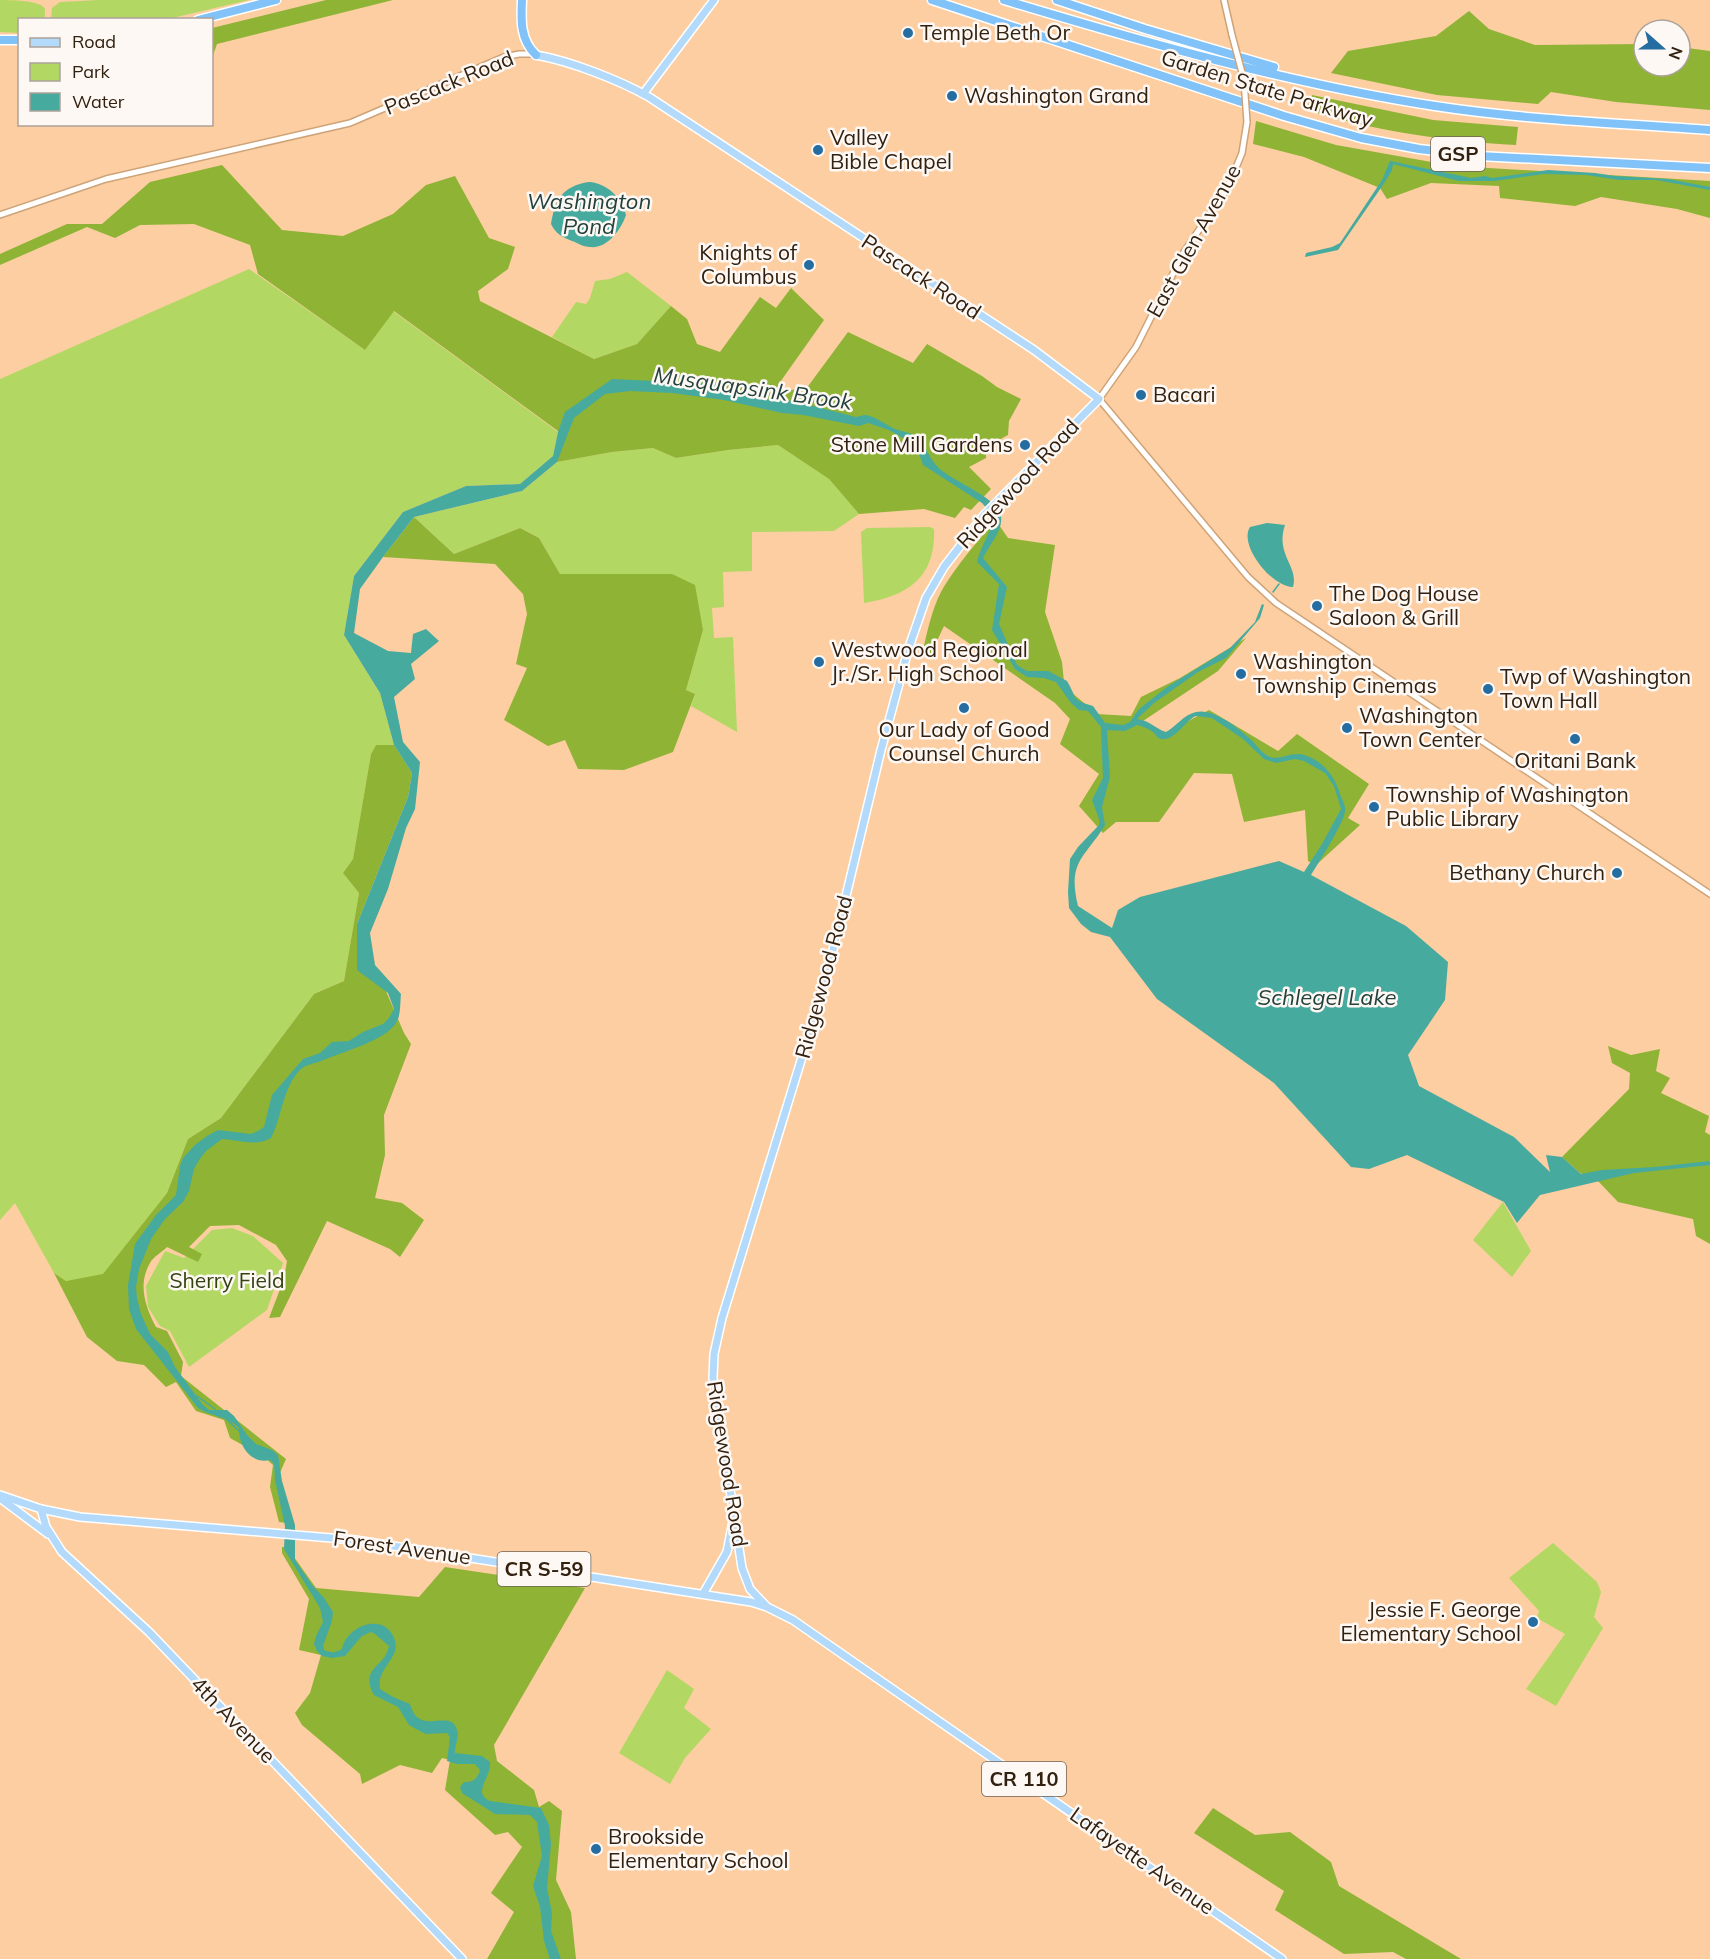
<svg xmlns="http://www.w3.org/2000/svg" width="1710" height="1959" font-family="Mulish,sans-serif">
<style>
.green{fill:#b2d863}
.forest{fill:#8eb335}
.water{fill:#47aa9e;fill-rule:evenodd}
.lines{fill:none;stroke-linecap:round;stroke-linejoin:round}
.stream{stroke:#47aa9e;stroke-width:1.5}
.minor-casing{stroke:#cfa378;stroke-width:8}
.major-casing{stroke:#fff;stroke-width:10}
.highway-casing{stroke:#fff;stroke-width:11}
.minor{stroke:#fff;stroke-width:5}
.major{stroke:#b3dafb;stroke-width:7}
.highway{stroke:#81c2f8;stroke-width:8}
.minor-bridge-casing{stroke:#cfa378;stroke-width:8;stroke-linecap:butt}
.minor-bridge{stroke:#fff;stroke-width:5}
.poi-dot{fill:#256ca0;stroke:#fdf8f4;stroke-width:2}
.labels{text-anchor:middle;stroke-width:5;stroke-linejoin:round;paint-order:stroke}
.shield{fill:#fdf8f4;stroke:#6f6254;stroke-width:1.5}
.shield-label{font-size:20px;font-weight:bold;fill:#322110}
.poi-label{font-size:21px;fill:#322110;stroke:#fdf8f4;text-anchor:start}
.street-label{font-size:21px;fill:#322110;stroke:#fdf8f4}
.park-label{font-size:21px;fill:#334211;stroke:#fdf8f4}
.water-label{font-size:22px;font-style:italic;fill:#23413d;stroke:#fdf8f4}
</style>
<rect width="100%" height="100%" fill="#fccea2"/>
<path class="green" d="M0 0C9 0 41 0 45 9 45 10 45 19 44 19L20 20 19 33 0 32Z
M99 0H249L168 19H51L52 8 60 2Z
M249 269 365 350 393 311 558 432 553 456 520 484 466 486 403 512 354 576 344 635 380 693 394 745H376L371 754 353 859 343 873 359 893 344 981 314 994 221 1118 188 1139 167 1193 103 1275 66 1281 54 1273 15 1203 0 1220V379Z
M627 272 671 306 637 344 594 359 552 337 576 302 586 304 590 298 595 281 610 279Z
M778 445 829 479 859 514 834 531 752 532V571L723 572 724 607 712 608 714 638 733 637 737 732 691 706 695 694 686 690 703 630 672 574H560L539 538 520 528 454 554 414 517 522 491 557 462 612 452 653 448 676 458 728 450Z
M930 527 934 529C936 577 908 596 864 603L861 532 867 528Z
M1503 1202 1531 1251 1512 1277 1473 1240Z
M232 1228 253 1236 283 1263 267 1310 189 1367 170 1331 160 1326 148 1307 146 1286 165 1251 184 1258 212 1230Z
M1553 1543 1597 1582 1601 1592 1594 1617 1603 1628 1556 1706 1526 1689 1565 1634 1537 1618 1539 1611 1509 1578Z
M667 1670 694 1689 684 1708 711 1729 685 1758 670 1784 619 1753Z"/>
<path class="forest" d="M326 0H393L217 44 212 58V28Z
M1469 11 1489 29 1535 45 1644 44V66H1680V47L1710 51V110L1616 102 1551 92 1538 104 1437 95 1331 73 1348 51 1436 36Z
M1312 95 1433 120 1518 127 1516 145C1444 141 1373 131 1304 109L1311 101Z
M1256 121 1336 145 1454 166 1710 181V218L1677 209 1601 197 1575 206 1500 198 1499 186 1431 183 1387 199 1380 188 1304 157 1253 144Z
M222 165 282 230 343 236 393 214 426 185 455 176 489 238 515 247 508 269 478 291 480 301 594 359 637 344 671 306 687 319 697 344 720 352 760 297 776 308 791 288 824 320 778 385 786 390 806 389 848 332 913 363 927 344 982 376 997 387 1021 399 1009 421 1008 435 997 441H987L986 458 969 467 991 489 971 510 964 507 955 518 924 509 859 514 829 479 778 445 728 450 676 458 653 448 612 452 557 462 558 431 394 311 365 350 258 274 250 245 194 224 140 225 115 238 87 227 0 265V254L67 224H102L150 182Z
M414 517 454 554 520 528 539 538 560 574H672L695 585 703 630 686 690 695 694 673 752 624 770 578 769 565 740 548 746 504 720 527 668 516 664 527 614 523 594 495 564 383 557Z
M998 519 999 525 1008 538 1055 545 1045 612 1062 662 1064 682 1071 692 1097 714 1131 716 1141 697 1180 678 1246 638 1218 671 1140 723 1164 734 1209 710 1278 751 1297 734 1369 784 1348 818 1360 825 1316 865 1308 861 1305 810 1244 822 1232 774 1194 773 1159 822H1116L1103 833 1079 806 1099 774 1060 744 1070 719 1055 703 944 626 929 658 922 654C927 634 931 611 941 592 954 569 979 538 998 519Z
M376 745H394L412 773 408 797 357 924 404 1033 411 1044 384 1115 385 1155 375 1198 402 1203 424 1220 400 1257 390 1249 327 1221 280 1317 269 1318 284 1279 287 1261 276 1245 239 1225 210 1226 189 1247 202 1254 198 1262 167 1247C162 1252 153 1257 150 1263 137 1285 146 1308 156 1327L167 1331 183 1362 181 1376 286 1459 279 1475 287 1523 279 1522 270 1487 273 1465 264 1457 230 1438 224 1420 196 1411 176 1382 166 1387 144 1365 117 1361 87 1337 54 1273 66 1281 103 1274 167 1193 188 1139 221 1118 314 994 344 981 359 893 343 873 353 859 371 754Z
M1608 1046 1631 1055 1660 1049 1656 1071 1670 1078 1661 1093 1709 1116 1705 1132 1710 1135V1244L1696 1236 1693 1219 1618 1202 1599 1182 1580 1173 1562 1157 1629 1089 1630 1073 1612 1063Z
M282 1547H290L289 1550 316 1588 419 1597 445 1567 585 1588 494 1745 497 1761 534 1790 539 1807 549 1801 562 1811 556 1880 571 1912 576 1959H487L514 1912 491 1893 522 1847 508 1832 495 1835 445 1790 450 1760 442 1758 432 1773 400 1765 362 1784 360 1774 302 1725 295 1713 310 1693 321 1655 299 1650 309 1599 282 1553Z
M1213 1808 1255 1835 1290 1832 1331 1862 1339 1886 1461 1959H1406L1393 1952 1344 1954 1275 1910 1284 1891 1194 1833Z"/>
<path class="water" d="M1390 161 1471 178 1485 176 1492 178 1548 170 1595 173 1615 176 1668 179 1710 187V190L1656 180H1619L1586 175 1544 174 1494 181H1459L1393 164 1392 170 1385 182 1338 250 1305 257 1306 253 1332 247 1340 243 1382 180Z
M589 182C607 183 622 198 626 215 621 230 607 249 590 247 583 247 578 243 572 241 562 237 556 234 551 224 555 200 562 186 589 182Z
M612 379 719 384 729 393 767 399 794 401 856 417C857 417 864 415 865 415 875 416 886 425 895 429 900 431 907 432 912 434 922 437 929 458 937 466 951 482 998 496 1001 517 1003 531 989 545 983 558L1007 587 999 624 1017 665 1027 671H1048L1067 681C1078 699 1070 699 1093 706L1105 723 1123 725 1130 722 1139 709 1167 687 1230 648 1255 622 1262 604 1264 605 1260 618 1226 658 1198 672 1154 703 1137 719C1151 721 1154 728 1166 732 1177 726 1183 715 1196 712 1212 708 1236 726 1248 737 1255 742 1260 752 1268 756 1279 762 1291 751 1304 755 1324 761 1336 778 1341 797 1343 801 1346 807 1345 811 1344 823 1319 862 1311 875L1406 926 1448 962 1445 1000 1408 1055 1419 1086 1514 1137 1550 1172 1546 1155 1562 1157 1581 1174 1602 1170 1655 1167 1710 1161V1165L1634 1173 1540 1195 1517 1223 1504 1202 1407 1155 1369 1169 1351 1167 1274 1083 1157 999 1110 937 1091 932 1081 924 1069 908 1068 892 1070 859 1078 847 1099 825V819L1092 800 1103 778 1101 727 1088 711 1079 710 1071 703 1056 682 1044 678 1027 677 1015 669 992 630 999 584 977 562C981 545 991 533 994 517L982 503 923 465 917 448 908 441 889 430 868 423 859 426 803 415 782 413 724 400 672 393 630 391 605 394 574 418 557 462 522 491 414 517 383 557 360 589 354 633 388 651 411 653 413 634 426 629 439 641 411 664 415 679 394 697 403 742 420 762 415 809 406 828 388 889 370 933 375 965 401 994C400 1002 401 1014 397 1021 389 1040 339 1053 321 1061 314 1064 306 1064 300 1070 283 1087 282 1117 271 1138 256 1147 239 1140 222 1139L206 1151 199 1160 194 1169 189 1191 183 1202 165 1219 151 1239 139 1269 136 1287 137 1298 141 1314 150 1334 168 1352 175 1367 203 1405 209 1410H227L234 1416 247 1435 256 1444 272 1450 278 1455 282 1481 295 1525V1560L312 1585 324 1598 333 1612 332 1621 323 1646 324 1650C332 1653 335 1653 342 1649 347 1626 380 1614 392 1634 406 1657 376 1665 380 1689L393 1697 410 1704C419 1738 451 1707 457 1730 460 1738 454 1745 455 1753L482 1756 490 1762C492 1777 471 1793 490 1801L541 1808 549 1825 551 1844 547 1888 552 1913 551 1931 561 1959H550L544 1941 540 1907 533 1886 542 1856 537 1822 530 1815 495 1814 462 1793 460 1787 464 1782C473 1783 478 1778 480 1770L475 1764H457L447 1761 450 1737 447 1733 426 1734 416 1729 409 1725 398 1707 374 1695C359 1667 385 1668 389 1646L375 1634 371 1632 362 1636 345 1656 332 1658 322 1656 317 1651 314 1644 316 1636 323 1622 320 1608 284 1549 285 1526 275 1480 274 1464 270 1460C251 1465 238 1445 239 1428 227 1416 212 1417 198 1408L136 1329 129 1309 128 1285 135 1244 156 1215 176 1195 180 1166 183 1158 195 1145 207 1136 218 1130 251 1134 258 1131 264 1127 272 1095 303 1059 320 1053 332 1042 349 1041 363 1032 383 1024 389 1018 394 1009 388 993 357 970V924L408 797 412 773 394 745 380 693 344 635 354 576 403 512 466 486 520 484 553 456 558 432 565 412ZM1196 716 1212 718 1243 739 1264 759 1276 763 1295 759 1304 761 1325 773 1334 786 1341 809 1322 844 1304 872 1279 861 1140 897 1118 910 1112 928 1078 906C1067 861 1085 858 1105 825L1102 807 1110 777 1107 730 1125 731 1137 725C1144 727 1150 729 1155 734 1156 735 1157 737 1158 738 1173 745 1185 720 1196 716Z
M1267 523 1285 525C1275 555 1299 566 1293 587 1273 588 1238 545 1250 527Z"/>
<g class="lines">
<path class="stream" d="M1273 592 1279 584
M197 1396 215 1409
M225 1418 239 1431"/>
<g class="minor-casing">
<path id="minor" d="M1224 0 1232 35
M1247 122 1242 153 1228 187 1184 252 1136 347 1099 399 1248 577 1276 603 1710 894
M0 215 106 179 350 123 504 57 519 54H534"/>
</g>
<g class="major-casing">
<path id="major" d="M536 55C570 61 619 80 649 97L1034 350 1099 399 984 515 944 567 926 598 909 647 881 750 826 979 722 1318 714 1354 713 1378 742 1568 750 1589 767 1607
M643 94 714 0
M0 1495 41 1509 80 1517 355 1540 751 1602 767 1607 793 1620 1282 1959
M0 1498 48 1534
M41 1509 46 1527 62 1552 149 1632 462 1959
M703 1594 727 1552 733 1521"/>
</g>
<g class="highway-casing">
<path id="highway" d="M522 0C521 20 520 40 536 55
M932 0 1284 116 1361 138 1419 149 1479 156 1710 168
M1004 0C1143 42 1291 84 1435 106 1526 120 1618 123 1710 130
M1057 0 1145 29 1274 67
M198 20 276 0
M0 40H20"/>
</g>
<use href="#minor" class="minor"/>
<use href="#major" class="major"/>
<use href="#highway" class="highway"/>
<g class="minor-bridge-casing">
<path id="minor-bridge" d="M1232 35 1244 80 1247 122"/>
</g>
<use href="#minor-bridge" class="minor-bridge"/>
</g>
<g class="poi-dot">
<circle cx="908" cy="33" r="6"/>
<circle cx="952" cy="96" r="6"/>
<circle cx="818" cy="150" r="6"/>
<circle cx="809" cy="265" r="6"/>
<circle cx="1141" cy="395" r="6"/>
<circle cx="1025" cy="445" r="6"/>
<circle cx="1317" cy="606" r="6"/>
<circle cx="819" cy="662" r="6"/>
<circle cx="1241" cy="674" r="6"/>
<circle cx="1488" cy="689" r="6"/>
<circle cx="964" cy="708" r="6"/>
<circle cx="1347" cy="728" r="6"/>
<circle cx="1575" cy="739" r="6"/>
<circle cx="1374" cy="807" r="6"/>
<circle cx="1617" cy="873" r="6"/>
<circle cx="1533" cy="1622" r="6"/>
<circle cx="596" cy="1849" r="6"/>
</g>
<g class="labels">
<g class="shield">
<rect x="1431" y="137" width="54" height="34" rx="4.5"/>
<rect x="497.5" y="1552" width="93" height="34" rx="4.5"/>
<rect x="982" y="1762" width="84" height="34" rx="4.5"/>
</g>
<g class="shield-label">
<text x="1458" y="161">GSP</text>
<text x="544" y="1576">CR S-59</text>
<text x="1024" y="1786">CR 110</text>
</g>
<g class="poi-label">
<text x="920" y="40">Temple Beth Or</text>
<text x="964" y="103">Washington Grand</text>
<text x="830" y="145">Valley<tspan x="830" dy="24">Bible Chapel</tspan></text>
<text x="797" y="260" text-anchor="end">Knights of<tspan x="797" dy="24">Columbus</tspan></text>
<text x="1153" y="402">Bacari</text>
<text x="1013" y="452" text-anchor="end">Stone Mill Gardens</text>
<text x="1329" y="601">The Dog House<tspan x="1329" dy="24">Saloon &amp; Grill</tspan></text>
<text x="831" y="657">Westwood Regional<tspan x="831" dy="24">Jr./Sr. High School</tspan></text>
<text x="1253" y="669">Washington<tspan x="1253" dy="24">Township Cinemas</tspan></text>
<text x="1500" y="684">Twp of Washington<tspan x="1500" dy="24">Town Hall</tspan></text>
<text x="1359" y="723">Washington<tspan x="1359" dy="24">Town Center</tspan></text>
<text x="964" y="737" text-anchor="middle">Our Lady of Good<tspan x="964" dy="24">Counsel Church</tspan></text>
<text x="1575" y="768" text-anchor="middle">Oritani Bank</text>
<text x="1386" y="802">Township of Washington<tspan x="1386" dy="24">Public Library</tspan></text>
<text x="1605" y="880" text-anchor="end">Bethany Church</text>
<text x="1521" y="1617" text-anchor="end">Jessie F. George<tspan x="1521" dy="24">Elementary School</tspan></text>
<text x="608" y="1844">Brookside<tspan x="608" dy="24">Elementary School</tspan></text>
</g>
<g class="street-label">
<text transform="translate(449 83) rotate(-22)" y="7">Pascack Road</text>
<text transform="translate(1267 89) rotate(17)" y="7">Garden State Parkway</text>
<text transform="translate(1194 241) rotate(-61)" y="7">East Glen Avenue</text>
<text transform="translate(921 277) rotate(33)" y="7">Pascack Road</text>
<text transform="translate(1018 484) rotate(-47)" y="7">Ridgewood Road</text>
<text transform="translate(824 977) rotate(-75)" y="7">Ridgewood Road</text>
<text transform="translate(727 1464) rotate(81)" y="7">Ridgewood Road</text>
<text transform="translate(402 1548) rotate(8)" y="7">Forest Avenue</text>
<text transform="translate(233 1720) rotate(46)" y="7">4th Avenue</text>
<text transform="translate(1142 1861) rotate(35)" y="7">Lafayette Avenue</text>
</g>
<g class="park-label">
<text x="227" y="1288">Sherry Field</text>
</g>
<g class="water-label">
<text x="589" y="209">Washington<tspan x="589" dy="25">Pond</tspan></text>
<text transform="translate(753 388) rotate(8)" y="8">Musquapsink Brook</text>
<text x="1327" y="1005">Schlegel Lake</text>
</g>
</g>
<rect x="18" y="18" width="195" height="108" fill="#fdf8f4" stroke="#aca299" stroke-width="1.5"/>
<rect x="30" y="38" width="30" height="9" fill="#b3dafb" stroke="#aca299" stroke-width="1.5"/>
<text x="72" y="48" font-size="18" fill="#322110">Road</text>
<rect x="30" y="63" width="30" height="18" fill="#b2d863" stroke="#aca299" stroke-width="1.5"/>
<text x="72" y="78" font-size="18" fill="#322110">Park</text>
<rect x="30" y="93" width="30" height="18" fill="#47aa9e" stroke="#aca299" stroke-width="1.5"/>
<text x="72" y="108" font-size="18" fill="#322110">Water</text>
<g transform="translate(1662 48) rotate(111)"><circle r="28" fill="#fdf8f4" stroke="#aca299" stroke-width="1.5"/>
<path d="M0-4.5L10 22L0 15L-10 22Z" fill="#256ca0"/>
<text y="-9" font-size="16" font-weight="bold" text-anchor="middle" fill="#322110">N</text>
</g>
</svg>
